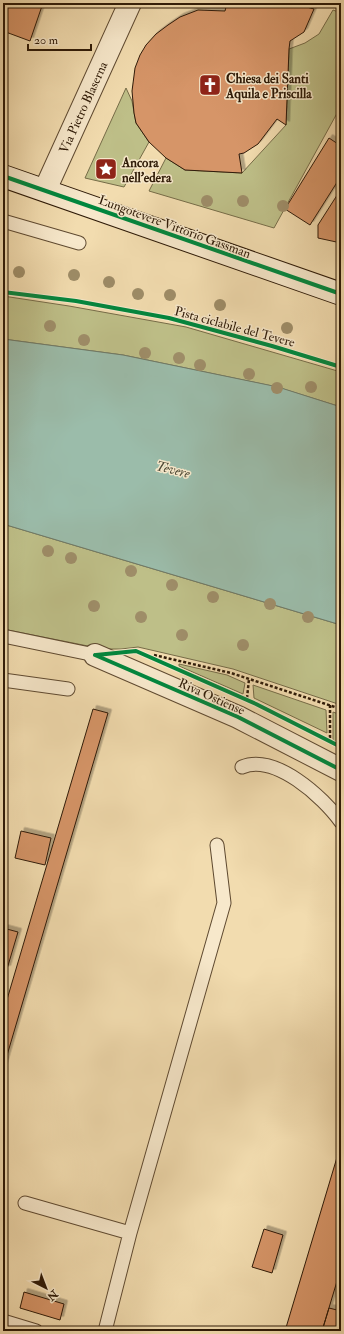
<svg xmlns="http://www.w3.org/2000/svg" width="344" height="1334" font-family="'IM FELL Double Pica',serif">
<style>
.green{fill:#bebf88;stroke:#766c48}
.water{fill:#9bbcaa;stroke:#6f7b69}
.building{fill:#d69568;stroke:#2e1a07;filter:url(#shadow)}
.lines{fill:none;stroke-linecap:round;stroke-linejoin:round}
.lane-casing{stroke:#5f4a31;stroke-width:15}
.street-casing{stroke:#5f4a31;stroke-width:24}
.secondary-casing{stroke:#2e1a07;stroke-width:24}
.path{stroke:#2e1a07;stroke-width:2.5;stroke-dasharray:3 2;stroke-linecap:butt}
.lane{stroke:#f7e8cb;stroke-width:13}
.street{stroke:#f7e8cb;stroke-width:22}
.secondary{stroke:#f7e8cb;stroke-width:22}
.cycleway-casing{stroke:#f7e8cb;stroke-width:6}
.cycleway{stroke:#00873e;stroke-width:4}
.tree{fill:#9e8d68}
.labels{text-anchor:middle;stroke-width:3;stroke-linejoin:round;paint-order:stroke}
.poi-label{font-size:13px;font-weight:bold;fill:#2e1a07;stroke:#f7e8cb;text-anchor:start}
.street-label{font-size:13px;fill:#2e1a07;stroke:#f7e8cb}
.water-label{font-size:14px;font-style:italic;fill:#4f4b38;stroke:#f7e8cb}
</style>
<defs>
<filter id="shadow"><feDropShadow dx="3.5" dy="-3.5" stdDeviation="0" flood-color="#0004"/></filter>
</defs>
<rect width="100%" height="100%" fill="#f2dcaf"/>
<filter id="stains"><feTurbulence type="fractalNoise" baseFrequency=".005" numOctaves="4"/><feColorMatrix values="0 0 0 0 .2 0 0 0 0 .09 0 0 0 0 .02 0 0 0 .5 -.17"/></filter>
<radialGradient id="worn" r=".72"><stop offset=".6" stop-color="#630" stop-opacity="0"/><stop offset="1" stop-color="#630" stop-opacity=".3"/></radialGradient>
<path class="green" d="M333 10 341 13V106L274 228 149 191 166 158 185 170 242 173 286 125 289 49 305 43 319 34Z
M126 88 132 101 136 123 149 142 124 187 85 178Z
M3 296 69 306 186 327 341 372V407L277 387 123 355 3 339Z
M3 524 341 625V705L233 669 138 647 121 649H103L3 629Z
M179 664 227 675 245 683 243 694 179 666Z
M253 685 326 710 327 733 254 698Z
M333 712 341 715V744L333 740Z"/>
<path class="water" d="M3 339 123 355 278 387 341 407V625L3 524Z"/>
<path class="building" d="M3 3H43L30 41 3 31Z
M227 3H292L314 9 304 32 290 41 289 49 286 125 277 119 258 144 244 153 239 154 242 173 185 170 166 158 149 142 136 123 134 113 132 91 135 68 140 55 146 45 156 34 168 25 180 17 198 10 225 11Z
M329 138 341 146V176L310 225 285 209Z
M341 189V243L318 238V225Z
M93 709 108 713 3 1069V1013Z
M21 831 51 838 45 865 15 858Z
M3 928 18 932 7 969 3 968Z
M341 1144V1268L322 1331H285Z
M264 1229 283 1235 272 1273 252 1267Z
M24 1292 64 1304 60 1320 20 1308Z
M329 1308 341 1311V1331H322Z"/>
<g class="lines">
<g class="lane-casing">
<path id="lane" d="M3 221 79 243
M3 636 95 655
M3 680 68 689
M242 767C275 753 323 797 341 822
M25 1203 130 1233
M3 1321 36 1331
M105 1331 130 1233 224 903 217 845"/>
</g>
<g class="street-casing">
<g id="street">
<path id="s1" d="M45 190 130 3"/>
<path d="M95 655 238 717 341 770"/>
</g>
</g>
<g class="secondary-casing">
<path id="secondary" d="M3 176 341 294"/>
</g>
<path class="path" d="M154 655 231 673 341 709
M247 698 249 679
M330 705V740"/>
<use href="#lane" class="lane"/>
<use href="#street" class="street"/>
<use href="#secondary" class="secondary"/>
<g class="cycleway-casing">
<path id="cycleway" d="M3 176 341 294
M3 292 76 301 169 318 272 346 341 367
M95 655 238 717 341 770
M96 655 136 651 256 704 341 747"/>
</g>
<use href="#cycleway" class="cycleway"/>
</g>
<g class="tree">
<circle cx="207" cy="201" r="6"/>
<circle cx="243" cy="201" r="6"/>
<circle cx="283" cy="206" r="6"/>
<circle cx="19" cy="272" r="6"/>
<circle cx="74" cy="275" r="6"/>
<circle cx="109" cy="282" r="6"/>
<circle cx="138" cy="294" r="6"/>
<circle cx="170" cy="295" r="6"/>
<circle cx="220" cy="305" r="6"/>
<circle cx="50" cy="326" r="6"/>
<circle cx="287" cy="328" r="6"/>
<circle cx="84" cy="340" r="6"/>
<circle cx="145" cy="353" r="6"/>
<circle cx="179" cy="358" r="6"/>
<circle cx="200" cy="365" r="6"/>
<circle cx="249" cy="374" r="6"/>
<circle cx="311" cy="387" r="6"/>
<circle cx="277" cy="388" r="6"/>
<circle cx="48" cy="551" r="6"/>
<circle cx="71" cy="558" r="6"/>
<circle cx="131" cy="571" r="6"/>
<circle cx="172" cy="585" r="6"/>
<circle cx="213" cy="597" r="6"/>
<circle cx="270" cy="604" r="6"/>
<circle cx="94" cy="606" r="6"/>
<circle cx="141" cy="617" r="6"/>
<circle cx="308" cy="617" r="6"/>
<circle cx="182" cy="635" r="6"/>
<circle cx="243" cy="645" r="6"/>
</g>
<defs>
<g id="church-square" transform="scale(1.15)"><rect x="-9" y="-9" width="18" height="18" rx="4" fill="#8f2418" stroke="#f7e8cb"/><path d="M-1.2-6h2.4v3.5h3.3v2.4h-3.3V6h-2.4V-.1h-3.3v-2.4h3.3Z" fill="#fff"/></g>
<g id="sight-square" transform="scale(1.15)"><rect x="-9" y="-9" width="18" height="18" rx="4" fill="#8f2418" stroke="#f7e8cb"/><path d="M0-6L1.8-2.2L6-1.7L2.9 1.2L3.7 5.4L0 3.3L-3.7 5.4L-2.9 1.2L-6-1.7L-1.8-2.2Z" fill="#fff"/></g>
</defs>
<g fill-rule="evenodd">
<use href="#church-square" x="210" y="85"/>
<use href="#sight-square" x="106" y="169"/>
</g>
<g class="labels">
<g class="poi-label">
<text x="226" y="83">Chiesa dei Santi<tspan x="226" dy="15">Aquila e Priscilla</tspan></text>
<text x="122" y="167">Ancora<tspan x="122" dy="15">nell'edera</tspan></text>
</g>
<g class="street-label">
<text dy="5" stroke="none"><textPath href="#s1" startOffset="91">Via Pietro Blaserna</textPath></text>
<text transform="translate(175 226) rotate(20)" y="5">Lungotevere Vittorio Gassman</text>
<text transform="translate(235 326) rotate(15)" y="5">Pista ciclabile del Tevere</text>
<text transform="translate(212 696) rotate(24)" y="5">Riva Ostiense</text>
</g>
<g class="water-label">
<text transform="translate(173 469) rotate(14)" y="5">Tevere</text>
</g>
</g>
<rect width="344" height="1334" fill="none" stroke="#f2dcaf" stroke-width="16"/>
<rect x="4" y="4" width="336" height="1326" fill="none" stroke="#2e1a07" stroke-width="2"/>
<rect x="8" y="8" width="328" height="1318" fill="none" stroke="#2e1a07"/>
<g transform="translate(46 1288) rotate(138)" stroke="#f7e8cb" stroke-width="3" paint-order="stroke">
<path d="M0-3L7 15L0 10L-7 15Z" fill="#2e1a07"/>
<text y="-6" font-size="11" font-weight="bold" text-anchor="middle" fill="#2e1a07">N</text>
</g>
<path d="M28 44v6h63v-6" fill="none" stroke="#2e1a07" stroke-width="2"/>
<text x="34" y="44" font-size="12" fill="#2e1a07" stroke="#f7e8cb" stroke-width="3" paint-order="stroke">20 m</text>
<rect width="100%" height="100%" filter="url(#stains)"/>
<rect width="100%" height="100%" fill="url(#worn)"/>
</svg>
